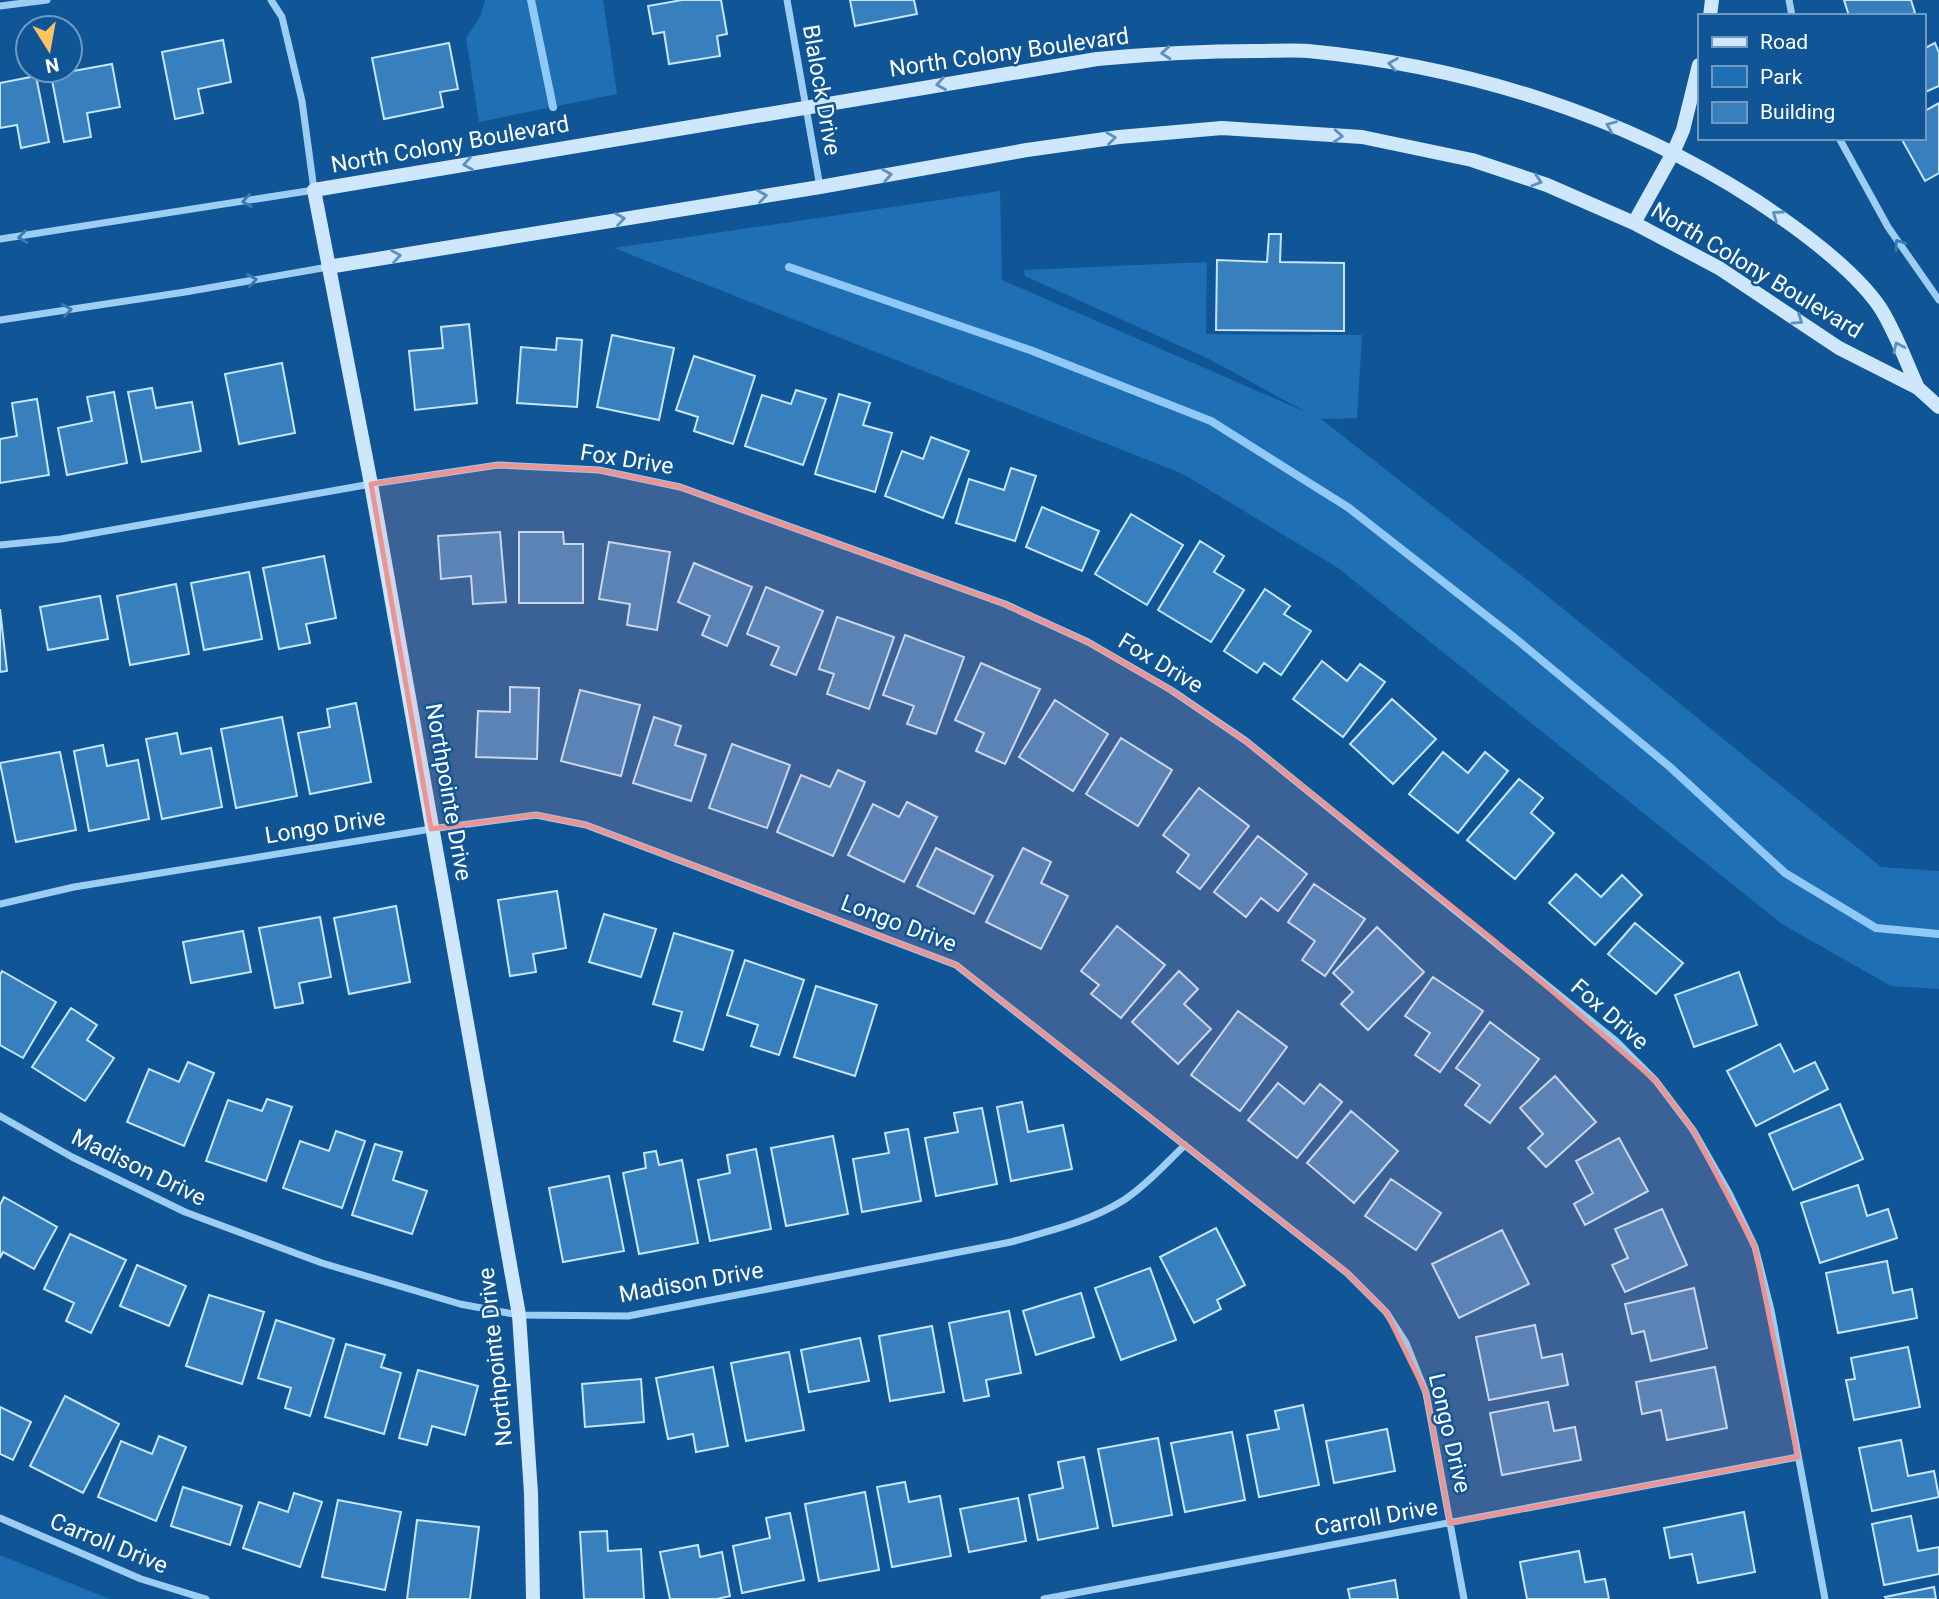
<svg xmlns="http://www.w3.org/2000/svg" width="1939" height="1599" font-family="Roboto,sans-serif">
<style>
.green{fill:#1e6fb3}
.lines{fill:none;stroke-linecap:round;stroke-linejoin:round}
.stream{stroke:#90c9f8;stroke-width:8}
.building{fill:#387fbe;stroke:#c6e5fe;stroke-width:2}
.street{stroke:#9ecdf4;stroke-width:7}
.secondary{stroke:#cee7fd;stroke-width:14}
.oneway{stroke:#5c90bf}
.oneway2{stroke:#3b7ab2}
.marked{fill:#ea9494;fill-opacity:0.2;stroke:#ea9494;stroke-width:5;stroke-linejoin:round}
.labels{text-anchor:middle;stroke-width:5;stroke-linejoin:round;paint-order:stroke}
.street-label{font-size:23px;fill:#fff;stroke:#105696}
</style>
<rect width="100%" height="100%" fill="#105696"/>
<path class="green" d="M485 0H603L617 94 479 122 466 38 480 17Z
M1000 191 1002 280 1308 413 1209 359 1025 276 1024 270 1207 262 1206 334 1362 335 1357 418 1321 419 1535 586 1881 867 1939 871V989L1891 986 1782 924 1338 568 1183 474 614 248Z
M0 1555 110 1599H0Z"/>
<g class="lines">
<path class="stream" d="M531 0 553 107
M789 267 1030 350 1211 421 1349 508 1516 639 1670 767 1785 873 1876 928 1939 934"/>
</g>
<path class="building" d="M682 0H721L727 34 717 36 720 56 669 64 664 32 653 34 648 6Z
M850 0H914L917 14 855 26Z
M1844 0H1911L1915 13 1907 16H1849Z
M223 40 231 82 198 89 203 113 175 119 162 52Z
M449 43 458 89 440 92 443 107 384 119 372 58Z
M1935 43 1939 53V86L1923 93V49Z
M112 64 120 107 87 113 91 137 64 142 51 75Z
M36 76 49 142 21 148 17 125 0 128V83Z
M1939 103V173L1925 181 1901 138H1923V112Z
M1269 234H1281L1280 262 1344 263V331L1216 330 1217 260 1267 262Z
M469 324 477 403 415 410 409 351 443 348 441 327Z
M612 335 674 348 659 420 597 407Z
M557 338 582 340 577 407 517 403 521 347 556 350Z
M694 356 755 376 733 444 694 431 698 417 676 410Z
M282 363 295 433 239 444 225 374Z
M152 388 156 408 192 402 201 451 142 462 128 392Z
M796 390 826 399 803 465 745 446 762 395 791 404Z
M114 392 127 463 67 475 58 428 92 421 87 397Z
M839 394 870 403 863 425 892 433 875 492 815 474Z
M37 399 49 475 0 483V439L17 436 12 403Z
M931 437 969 451 943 518 885 496 902 451 923 459Z
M1011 468 1036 476 1015 541 956 523 969 479 1004 490Z
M1042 507 1099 531 1082 571 1026 547Z
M1131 514 1183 545 1147 605 1095 574Z
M500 532 506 602 473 604 471 576 441 579 438 536Z
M519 532H563L564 544H583V603H519Z
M1200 541 1224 556 1214 572 1244 590 1211 642 1158 610Z
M609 542 670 552 657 630 627 625 630 604 599 599Z
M324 556 336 618 306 624 310 643 279 649 263 568Z
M694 563 752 587 727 646 702 635 710 616 678 602Z
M249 572 262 639 204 650 191 583Z
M176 584 189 654 130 665 117 596Z
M766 587 823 611 796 675 771 665 779 647 747 634Z
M1265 589 1290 606 1284 614 1311 631 1281 675 1264 663 1257 673 1224 651Z
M100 596 108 639 48 650 40 607Z
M0 609 7 671 0 672Z
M837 617 894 637 869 709 827 694 834 674 819 669Z
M905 635 964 657 936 734 907 724 914 706 883 695Z
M1322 661 1347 681 1360 664 1385 682 1343 737 1293 699Z
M981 663 1040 689 1005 764 976 751 984 733 955 720Z
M510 687 539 688 537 759 476 757 478 711 510 712Z
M580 690 640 705 621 776 561 761Z
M1392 699 1436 739 1393 784 1350 744Z
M1055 700 1108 734 1073 791 1019 757Z
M356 703 371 782 310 794 298 733 330 727 327 709Z
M282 717 297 796 236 808 221 729Z
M654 717 681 726 675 745 706 755 691 801 633 783Z
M177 733 181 754 211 748 222 807 162 819 146 739Z
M1121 738 1172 770 1138 826 1086 794Z
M732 744 790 765 767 828 709 808Z
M103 745 107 766 138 760 149 819 89 831 74 751Z
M60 752 76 830 16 842 0 763Z
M1443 752 1468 773 1485 752 1508 771 1458 833 1409 794Z
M838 770 865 782 833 856 777 832 801 775 830 787Z
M1519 779 1543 798 1531 813 1554 833 1515 879 1467 840Z
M1199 788 1249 826 1200 889 1177 872 1189 855 1163 835Z
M907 802 937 817 904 882 848 855 873 804 899 817Z
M1258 836 1307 874 1278 911 1261 898 1246 917 1214 892Z
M936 848 993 876 974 914 917 886Z
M1023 848 1051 862 1041 883 1068 896 1041 949 986 922Z
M1576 874 1601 897 1622 875 1642 895 1595 945 1549 903Z
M1314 884 1365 919 1325 976 1302 960 1315 941 1288 922Z
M557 891 566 948 533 954 536 972 510 976 498 900Z
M396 906 410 982 349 994 334 918Z
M604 914 656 929 641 977 589 962Z
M320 917 331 977 299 983 303 1003 275 1008 259 928Z
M1635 923 1683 963 1656 994 1608 954Z
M1117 926 1165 965 1121 1018 1091 994 1099 985 1081 971Z
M1377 927 1424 972 1368 1030 1341 1004 1353 992 1333 973Z
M243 931 251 972 191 983 183 942Z
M674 933 733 951 703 1050 674 1041 682 1012 653 1004Z
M745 960 804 980 779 1055 751 1046 758 1025 727 1015Z
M2 971 56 1002 23 1058 0 1045V975Z
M1179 971 1198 989 1184 1004 1211 1029 1178 1064 1132 1022Z
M1739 972 1757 1025 1694 1047 1675 995Z
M1433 977 1483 1011 1440 1072 1415 1055 1430 1033 1405 1016Z
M816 986 877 1005 855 1076 794 1057Z
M71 1008 97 1025 87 1040 114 1058 85 1101 32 1067Z
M1238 1011 1287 1047 1240 1111 1191 1075Z
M1490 1022 1539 1059 1490 1123 1465 1105 1480 1085 1456 1068Z
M1780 1044 1794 1072 1815 1062 1828 1089 1756 1126 1727 1071Z
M188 1062 214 1073 184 1146 127 1122 149 1069 179 1082Z
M1555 1076 1596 1122 1546 1167 1528 1148 1543 1134 1520 1108Z
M1278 1083 1304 1104 1320 1084 1342 1102 1297 1158 1248 1120Z
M267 1099 292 1107 266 1181 206 1161 228 1100 262 1111Z
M1022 1102 1028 1132 1063 1125 1072 1169 1011 1181 997 1107Z
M1840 1104 1863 1159 1793 1190 1769 1134Z
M982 1108 997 1184 936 1196 925 1138 958 1132 954 1113Z
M1351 1111 1398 1151 1354 1203 1307 1163Z
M908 1129 921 1201 862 1212 853 1159 889 1153 885 1133Z
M336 1131 365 1141 342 1208 283 1188 300 1141 329 1151Z
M833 1136 848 1214 786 1226 771 1148Z
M1619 1138 1648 1191 1585 1225 1574 1204 1593 1193 1576 1161Z
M375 1144 402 1152 393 1180 427 1191 412 1234 352 1215Z
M756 1149 771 1229 710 1241 698 1180 730 1173 727 1155Z
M656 1151 659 1165 682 1160 698 1243 639 1254 623 1173 646 1168 644 1153Z
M609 1176 624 1251 563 1262 549 1188Z
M1391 1179 1441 1213 1416 1250 1365 1216Z
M1858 1185 1867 1216 1888 1209 1897 1238 1820 1263 1801 1203Z
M4 1197 57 1227 34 1269 3 1252 0 1258V1205Z
M1662 1209 1687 1265 1625 1292 1612 1265 1628 1258 1615 1229Z
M1216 1228 1245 1285 1217 1300 1221 1309 1194 1323 1160 1257Z
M1502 1230 1529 1284 1459 1318 1432 1264Z
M70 1234 126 1260 91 1333 66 1321 74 1303 44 1289Z
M1887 1261 1893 1293 1912 1289 1917 1318 1838 1333 1826 1273Z
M137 1265 186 1286 169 1326 120 1306Z
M1150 1268 1176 1340 1121 1360 1095 1288Z
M1694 1288 1707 1348 1651 1361 1644 1331 1632 1334 1625 1304Z
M1081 1293 1094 1337 1036 1355 1023 1311Z
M209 1295 264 1312 242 1384 186 1366Z
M1009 1311 1021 1373 986 1380 989 1396 964 1401 949 1323Z
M276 1320 334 1339 310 1416 285 1408 291 1388 258 1378Z
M1535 1325 1542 1358 1562 1354 1568 1385 1489 1400 1476 1337Z
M932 1326 944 1392 890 1401 879 1336Z
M860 1338 869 1381 809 1392 801 1350Z
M346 1344 385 1355 381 1367 401 1373 384 1434 325 1417Z
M1908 1347 1920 1407 1854 1420 1846 1380 1855 1379 1851 1358Z
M789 1352 804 1430 746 1441 731 1363Z
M713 1367 728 1446 696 1452 693 1434 668 1439 656 1378Z
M1715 1367 1727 1428 1667 1440 1661 1410 1642 1414 1636 1382Z
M418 1370 478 1386 465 1435 432 1426 427 1445 399 1438Z
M641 1379 644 1422 585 1427 582 1384Z
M65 1396 119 1424 83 1493 30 1466Z
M1548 1402 1554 1431 1575 1427 1581 1460 1502 1475 1490 1413Z
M1303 1405 1319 1485 1259 1497 1247 1435 1279 1429 1275 1411Z
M0 1407 31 1422 13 1460 0 1454Z
M1387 1429 1395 1471 1334 1483 1326 1441Z
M1232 1432 1245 1500 1185 1512 1171 1443Z
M159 1436 186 1447 156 1521 98 1497 121 1441 152 1454Z
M1158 1438 1172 1515 1113 1526 1098 1449Z
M1901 1440 1908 1476 1934 1471 1939 1497 1872 1511 1859 1448Z
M1084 1457 1098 1528 1038 1540 1029 1495 1063 1488 1058 1462Z
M905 1482 909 1502 940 1496 951 1556 892 1567 877 1487Z
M183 1487 242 1506 230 1545 171 1526Z
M865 1492 879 1570 819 1581 805 1504Z
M294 1493 322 1502 300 1567 243 1548 259 1502 288 1512Z
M1018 1498 1026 1541 969 1552 960 1509Z
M338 1500 401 1512 385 1590 322 1577Z
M1744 1512 1755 1572 1698 1583 1692 1554 1670 1558 1664 1528Z
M790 1513 804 1580 742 1593 733 1546 770 1538 766 1518Z
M1911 1516 1918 1551 1939 1547V1574L1884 1585 1872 1524Z
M417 1520 479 1527 470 1599H407Z
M607 1531 608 1551 641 1549 644 1599H584L580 1532Z
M698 1545 700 1557 722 1552 730 1596 717 1599H670L660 1552Z
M1579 1551 1585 1582 1605 1579 1609 1599H1527L1520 1562Z
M1395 1580 1398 1599H1350L1348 1589Z
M1934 1587 1936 1599H1886L1885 1597Z"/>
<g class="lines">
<path class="street" d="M787 0 820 187
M1789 0 1792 16
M0 6 47 0
M1839 138 1888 227 1939 300
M0 239 314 190 302 101 282 17 271 0
M0 320 185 292 328 267
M0 545 61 539 371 484 498 465 599 470 680 487 1005 604 1088 642 1171 690 1246 741 1616 1041 1656 1081 1693 1130 1729 1193 1755 1247 1771 1310 1825 1599
M0 904 74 887 431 829 536 815 586 825 956 965 1347 1273 1386 1312 1406 1343 1426 1393 1464 1599
M0 1116 72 1157 185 1212 322 1263 460 1304 519 1315 628 1316 1011 1242C1049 1231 1091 1221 1124 1200 1147 1185 1166 1163 1185 1145
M0 1518 141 1579 206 1599
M1044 1599 1798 1457"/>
<path class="secondary" d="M1710 16 1712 0
M1634 223 1673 153 1683 130 1699 65
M328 267 820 187 1027 150 1119 137 1222 128 1362 137 1472 160 1547 185 1634 223 1719 268 1839 348 1918 388 1939 407
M533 1599 531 1493 519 1315 371 484 314 190 1097 59C1150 54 1202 51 1255 51 1273 51 1291 50 1308 51 1465 66 1622 114 1755 200 1796 227 1851 266 1879 306 1893 326 1907 364 1918 388"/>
</g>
<defs><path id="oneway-chevron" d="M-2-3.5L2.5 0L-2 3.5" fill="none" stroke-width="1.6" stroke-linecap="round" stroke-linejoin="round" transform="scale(1.75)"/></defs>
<g class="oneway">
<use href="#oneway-chevron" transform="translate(1166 53) rotate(175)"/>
<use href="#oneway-chevron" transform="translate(1393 64) rotate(-171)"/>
<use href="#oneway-chevron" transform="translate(941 84) rotate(171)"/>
<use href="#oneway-chevron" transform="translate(1611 126) rotate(-157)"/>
<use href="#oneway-chevron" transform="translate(1338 136) rotate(4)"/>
<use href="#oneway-chevron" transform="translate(1111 138) rotate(-8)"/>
<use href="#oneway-chevron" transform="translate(468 164) rotate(170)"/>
<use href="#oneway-chevron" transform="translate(887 175) rotate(-10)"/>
<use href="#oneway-chevron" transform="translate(1537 181) rotate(18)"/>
<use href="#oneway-chevron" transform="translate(762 196) rotate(-9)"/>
<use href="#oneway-chevron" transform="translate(1777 215) rotate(-145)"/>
<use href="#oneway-chevron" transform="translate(620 219) rotate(-9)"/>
<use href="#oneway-chevron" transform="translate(396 256) rotate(-9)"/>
<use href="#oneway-chevron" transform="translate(1798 320) rotate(34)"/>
<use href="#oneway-chevron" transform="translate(1898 347) rotate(-115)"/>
</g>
<g class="oneway2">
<use href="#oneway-chevron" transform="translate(247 201) rotate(171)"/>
<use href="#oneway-chevron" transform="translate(23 237) rotate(173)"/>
<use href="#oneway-chevron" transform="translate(1899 244) rotate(-125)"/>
<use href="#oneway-chevron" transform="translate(252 280) rotate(-10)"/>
<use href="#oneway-chevron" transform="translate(67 310) rotate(-9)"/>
</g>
<path class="marked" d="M498 465 599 470 680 487 1005 604 1088 642 1171 690 1246 741 1492 939 1656 1081 1693 1130 1755 1247 1798 1457 1450 1523 1426 1393 1386 1312 1347 1273 956 965 586 825 536 815 431 829 371 484Z"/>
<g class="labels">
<g class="street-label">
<text transform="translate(1009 52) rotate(-8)" y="8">North Colony Boulevard</text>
<text transform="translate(822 90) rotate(80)" y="8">Blalock Drive</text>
<text transform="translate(450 144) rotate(-10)" y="8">North Colony Boulevard</text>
<text transform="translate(1757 270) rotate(31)" y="8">North Colony Boulevard</text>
<text transform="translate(627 459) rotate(9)" y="8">Fox Drive</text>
<text transform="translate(1161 663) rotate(31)" y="8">Fox Drive</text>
<text transform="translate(449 792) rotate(80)" y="8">Northpointe Drive</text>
<text transform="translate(325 826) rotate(-9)" y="8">Longo Drive</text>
<text transform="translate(899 923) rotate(21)" y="8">Longo Drive</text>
<text transform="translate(1610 1014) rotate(41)" y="8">Fox Drive</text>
<text transform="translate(139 1167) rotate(26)" y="8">Madison Drive</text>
<text transform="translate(691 1282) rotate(-10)" y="8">Madison Drive</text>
<text transform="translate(495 1357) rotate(-96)" y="8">Northpointe Drive</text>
<text transform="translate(1450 1433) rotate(77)" y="8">Longo Drive</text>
<text transform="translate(1376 1517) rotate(-10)" y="8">Carroll Drive</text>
<text transform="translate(109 1543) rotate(22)" y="8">Carroll Drive</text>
</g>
</g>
<rect x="1698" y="14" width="228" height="126" fill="#105696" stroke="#709ac0" stroke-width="2"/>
<rect x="1712" y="37" width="35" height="10" fill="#cee7fd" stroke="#709ac0" stroke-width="2"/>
<text x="1760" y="49" font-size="21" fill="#ffffff">Road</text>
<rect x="1712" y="66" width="35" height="21" fill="#1e6fb3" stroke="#709ac0" stroke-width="2"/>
<text x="1760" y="84" font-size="21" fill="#ffffff">Park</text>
<rect x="1712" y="102" width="35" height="21" fill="#387fbe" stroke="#709ac0" stroke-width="2"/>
<text x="1760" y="119" font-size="21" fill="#ffffff">Building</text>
<g transform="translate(49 49) rotate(169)"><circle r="33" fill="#105696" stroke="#709ac0" stroke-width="2"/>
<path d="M0-5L12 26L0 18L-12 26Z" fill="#ffc461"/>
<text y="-10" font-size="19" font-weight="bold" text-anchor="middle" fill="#ffffff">N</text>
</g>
</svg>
